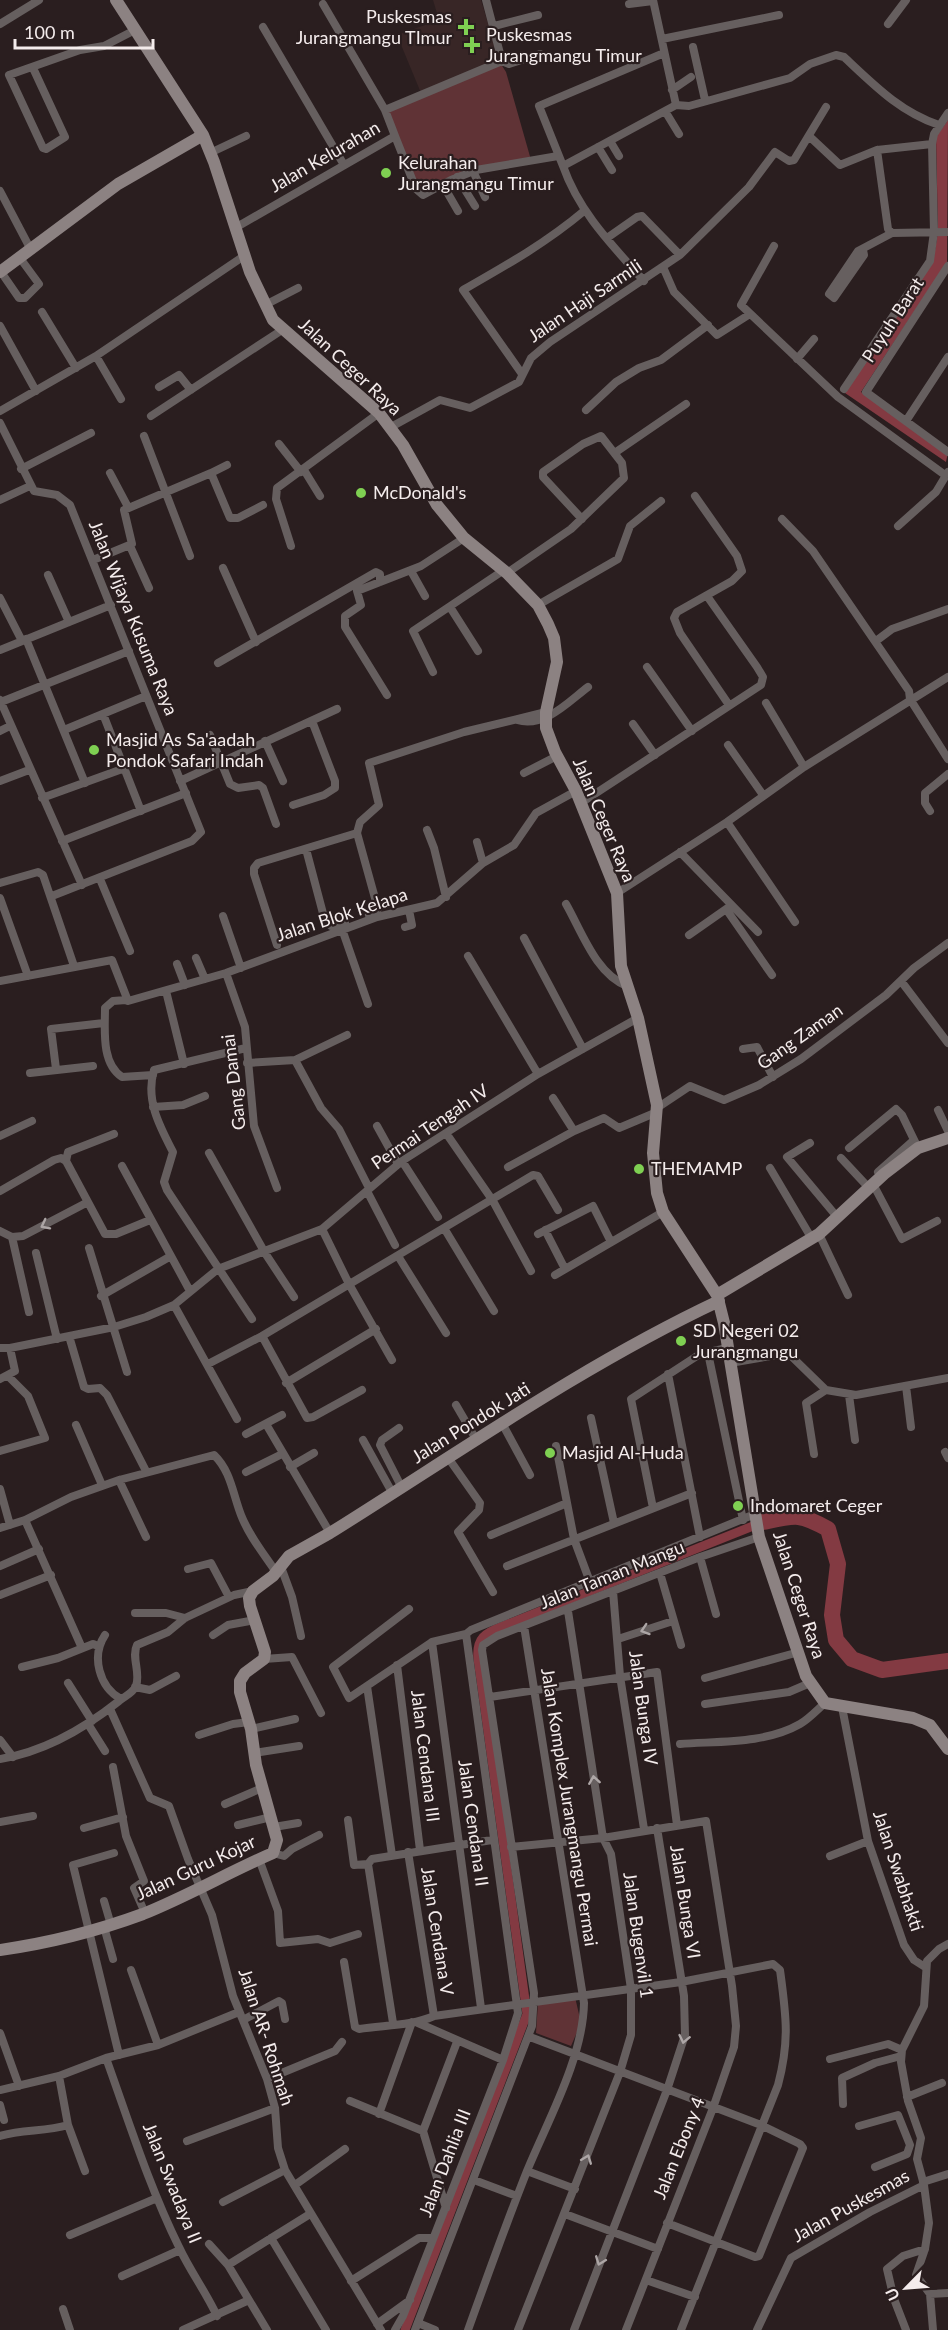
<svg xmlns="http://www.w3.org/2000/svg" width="948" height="2330" font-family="Lato,sans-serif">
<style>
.built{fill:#382626}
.green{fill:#603336}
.water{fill:#833a42}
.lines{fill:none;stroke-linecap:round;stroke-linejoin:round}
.canal{stroke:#833a42;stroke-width:9}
.river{stroke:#833a42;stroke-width:16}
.street{stroke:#665f5f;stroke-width:8}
.secondary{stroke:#8c8282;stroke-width:12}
.oneway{stroke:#ada6a6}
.poi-dot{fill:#7fd052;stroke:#2a1e1f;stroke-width:2}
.labels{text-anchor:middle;stroke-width:4.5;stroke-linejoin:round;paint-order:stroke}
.poi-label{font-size:18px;fill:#f4ecec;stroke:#2a1e1f;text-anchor:start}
.street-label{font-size:18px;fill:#f4ecec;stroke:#2a1e1f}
</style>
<rect width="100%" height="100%" fill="#2a1e1f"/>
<path class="built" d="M433 0H481L499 61 421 93 397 35 439 20Z"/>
<path class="green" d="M499 61 506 72 531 160 475 170 416 188 385 108Z
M575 1997 581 2023 571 2046 536 2033 538 2003Z"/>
<path class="water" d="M948 120 947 262 861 392 948 452 946 462 845 393 933 262 938 232 936 137Z"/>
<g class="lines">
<path class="canal" d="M405 2330 527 2014 478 1659C476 1638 485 1633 503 1626L763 1522"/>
<path class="river" d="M763 1522C796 1515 799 1513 828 1529L838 1564 832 1615 836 1640 852 1659 882 1670 948 1661"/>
<path class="street" d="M653 0 676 105
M323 4 385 110
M629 4 653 1
M0 24 39 0
M888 24 906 0
M494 26 538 15
M263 27 344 165
M662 39 779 15
M693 47 705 100
M664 53 539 106 563 166 676 105 689 106 790 78 810 64 836 55 844 57C874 85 900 112 939 125
M502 61 509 64 540 54
M33 68 65 137 46 149 43 148 9 75 80 50 104 46 135 30
M672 90 691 77
M665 111 679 134
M395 136 416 189 423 195 451 180 476 170 558 156
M809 136 840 165 877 150
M610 141 619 156
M598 147 612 170
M210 153 246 136
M563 166C579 212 612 245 644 281
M473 171 485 197
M457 177 475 206
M443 185 458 211
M0 191 31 250
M235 228 395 136 385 110 502 61 486 0
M892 233 888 229 877 150 932 144
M892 233 948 232
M607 238 637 217 642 216 680 255
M774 246 741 305 838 397 945 475
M863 250 864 255 834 298 829 294 858 251 892 233
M948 266 866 392 948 452
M663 267 674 292 717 335 750 314
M1 272 19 298H25L39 284 20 258
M265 305 298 288
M42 312 76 368
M0 326 36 391
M96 356 121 399
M797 359 814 339
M522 374 463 290C505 266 546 243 584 211
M159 387 179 375 191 390
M844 389 930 261 934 232 932 144 934 134 948 113
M586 410 616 382 639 368 661 360 708 325
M0 411 96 356 244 256
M151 416 282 330
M906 421 948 357
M0 423 34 491 57 495 70 505 201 832 192 841 52 896
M391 427 440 400 470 408 519 382 531 358 550 342 680 255 749 187 775 152 789 161 794 160 826 107
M144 436 190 556
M279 444 301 472
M616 452 686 404
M21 469 91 433
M304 470 320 496
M110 473 128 507
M211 473 227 465
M695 496 737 556 742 571 732 581 677 612 674 618 680 633 729 705
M0 500 30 486
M782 519 813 551 909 691 910 699 948 759
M898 526 936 492 948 472
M130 546 149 588
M291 546 276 499 277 488 379 413
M93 560 132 544 124 510 211 473 230 518H238L263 505
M223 568 256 642
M411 571 425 596
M507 573 571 529 624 478 622 463 601 436 583 444 543 472V477L582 519
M48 575 69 622
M0 598 22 641
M538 605 618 559 630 526 661 501
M450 607 478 651
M26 639 85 783
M876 641 892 629 948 609
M0 650 111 605
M218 663 376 572 380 574V582
M647 667 692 731
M433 672 413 631 504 570
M387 695 345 627V616L361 605 357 591 421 566 464 538
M0 700 82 885
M1 702 129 651
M766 703 804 767
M103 714 141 811
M517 720C545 728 568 702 588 687
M633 724 655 755
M64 730 146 696
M0 731 10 726
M210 735 230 784 238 788 259 785 263 788 276 824
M265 741 283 781
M728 745 763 795
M524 773 557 756
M0 781 29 770
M180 781 337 709
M42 798 125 768
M581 803 761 685 763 677 757 667 707 596
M293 805 324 795 335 788V781L312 721
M930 811 925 803V793L948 774
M727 822 795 922
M427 830 434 848 446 897
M62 841 186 793
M477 842 483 863
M306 849 325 921 331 926 345 922
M680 852 758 932
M100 879 130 951
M0 883 38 872 43 875 74 966
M617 893 727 822 804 767 948 677
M0 898 28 976
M566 904C582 932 596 974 627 986
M726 909 772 975
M369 915 378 909 357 833 360 822 379 805 369 763 464 732 546 712
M223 916 241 968
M405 927 412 925 409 910
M342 929 368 1004
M689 935 729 907
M524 938 583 1049
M277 945 254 874V868L258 863 357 833
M468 956 538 1074
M196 958 205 979
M177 964 185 985
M226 973 245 1027 254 1126 277 1188
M0 981 112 960 128 1001 226 973 377 917 437 903 483 863 514 845 536 813 576 791
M901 981 948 1043
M166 991 184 1064
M126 1000 113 1001 105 1008C105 1030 101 1063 122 1077L153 1075
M246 1048 154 1070C145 1100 160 1127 173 1152L164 1182 167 1190 252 1319
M743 1049 757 1047 773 1077
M295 1060 321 1108 339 1129 369 1188
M247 1063 295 1060 347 1035
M56 1069 51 1029 104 1023
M30 1073 93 1066
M553 1098 574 1131
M153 1107 183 1105 205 1096
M657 1108 690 1086 724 1100 759 1085 801 1059 886 995 914 968 948 943
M938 1110 948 1131
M377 1126 398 1164
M446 1133 493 1201 531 1271
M114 1134 68 1152 66 1161 105 1234H116L150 1220
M0 1136 32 1121
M810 1143 787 1157 838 1218
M849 1148 896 1109 902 1115 918 1148
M209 1153 265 1253 294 1297
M841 1158 869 1188
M402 1161 438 1217
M122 1166 190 1291
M508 1167 574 1131 604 1118 619 1128 657 1112
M770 1168 812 1239
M878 1172 914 1140
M873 1184 902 1239 937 1221
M0 1191 54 1160 61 1158 66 1161
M367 1191 395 1245
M444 1228 494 1311
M322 1229 349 1284 392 1360
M545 1230 565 1269
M0 1231 12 1237 23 1236 88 1202
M538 1234 593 1206 611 1242
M819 1234 848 1295
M12 1237 29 1312
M89 1248 127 1372
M36 1253 57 1339
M398 1256 446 1333
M555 1275 663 1212
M101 1296 171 1256
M174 1305 237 1419
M69 1336 84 1387 88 1389 100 1388 107 1395 146 1471
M262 1336 307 1418 313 1417 362 1390
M0 1348H10L114 1327 146 1317 174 1305 218 1269 322 1229 402 1161 538 1074 638 1018
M708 1353 743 1520
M730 1363 788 1353 826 1390
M208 1364 262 1336 533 1175 538 1176 558 1210
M668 1374 700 1537
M0 1379 15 1371 10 1348
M286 1383 376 1329
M906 1386 911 1427
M826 1390 856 1395 948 1378
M849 1395 855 1440
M456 1405 477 1441
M591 1418 614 1523
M266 1424 330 1533
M76 1425 102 1485
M503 1425 530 1475
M399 1428 382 1440 380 1445 402 1488
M246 1434 282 1415
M363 1440 393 1494
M556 1446 574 1539 590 1582
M0 1451 45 1438 28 1396 8 1376
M945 1452 948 1458
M814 1454 806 1403 826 1390
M449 1459 480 1503 479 1510 458 1532 493 1592
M290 1467 314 1453
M246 1472 282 1454
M119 1480 146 1537
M0 1489 10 1525
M653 1508 631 1399 700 1354 727 1348
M25 1520 82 1648
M0 1528 25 1520 71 1497 119 1480 214 1455C231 1471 233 1495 241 1515 249 1536 264 1554 276 1572
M491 1535 567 1503
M700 1557 716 1614
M0 1566 39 1549
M507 1566 692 1493
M281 1567 292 1597 301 1636
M188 1569 211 1563 229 1597
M660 1573 681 1645
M613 1591 620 1676 644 1829
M0 1595 51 1575
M409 1609 333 1667 349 1698 432 1642 466 1634
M135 1613H166L185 1618
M105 1635C91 1656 99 1687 121 1699
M213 1635 228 1625 255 1620
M618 1639 673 1621
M432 1642 481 2008
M264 1659 292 1657 321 1713
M397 1665 420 1850
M22 1667 58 1658 93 1644 98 1646
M705 1678 799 1652
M68 1683 92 1721
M367 1686 392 1855
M135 1687 150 1690 176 1676
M490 1697 657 1672 677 1825
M705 1704 789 1692 810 1683
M842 1707 868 1841 904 1945 914 1960 925 1967
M110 1709 150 1798 169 1806 188 1859 212 1915 233 1996 267 2079 275 2108 278 2148 285 2170 381 2330
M88 1724 105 1751
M251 1729 295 1719
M199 1735 233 1724 249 1722
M0 1740 13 1757
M680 1744C719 1741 765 1744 800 1724 809 1719 817 1710 825 1703
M254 1753 299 1746
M0 1759C43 1752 85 1728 119 1701 125 1696 133 1693 136 1686 141 1673 131 1657 137 1645L168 1632 185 1618 234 1595 253 1591
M113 1767 126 1836 144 1881 134 1888 145 1913
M225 1804 262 1788
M348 1820 354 1865 368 1864
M0 1822 33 1816
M238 1825 271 1817
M274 1827 298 1823
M84 1828 123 1817
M511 1847 603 1838 706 1821 732 1986 736 2026 734 2047 713 2108 626 2330
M408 1852 434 2016
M114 1853 73 1865 119 2055
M273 1853 284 1856 292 1849 319 1835
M830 1856 868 1841
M259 1859 278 1911 280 1943 318 1939 330 1943 358 1934
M368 1864 393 2023
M368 1864 372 1859 492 1840
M104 1901 111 1925
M104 1927 113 1959
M344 1962 355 2027 359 2029C384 2025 412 2026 434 2016L681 1982 773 1964 780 1970C786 2015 790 2040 778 2085L681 2330
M131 1970 158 2045
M243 2020 279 2001 282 2003 285 2019
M418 2023 503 2060
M0 2033 19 2086
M530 2037 761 2125 800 2144 803 2148 759 2256 755 2257 667 2223
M106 2058C129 2122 149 2186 179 2247 190 2271 206 2292 217 2316
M830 2059 888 2044 902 2050
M267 2079 335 2051 342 2042
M0 2090 59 2076 106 2058 158 2045 239 2012
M907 2097 942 2083
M350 2101 423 2131
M843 2104 842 2078 875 2063 901 2056
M0 2105 4 2120
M379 2114 412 2022
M68 2125 85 2171
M859 2126 898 2115 910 2145 907 2154 875 2167
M423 2131 457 2042
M423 2131 446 2208
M0 2136C23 2129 45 2132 68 2125L59 2076
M187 2141 275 2108
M527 2171 575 2189
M474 2180 517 2196
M923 2182 948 2174
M295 2185 345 2149
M924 2185 929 2223 925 2249 916 2275 930 2294 933 2330
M223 2202 285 2170
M565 2214 658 2249
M70 2235 157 2198
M271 2238 326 2330
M209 2244 228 2265 267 2330
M228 2265 310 2214
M122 2276 180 2250
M646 2280 695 2297
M351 2281 419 2238H433
M930 2294 948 2293
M63 2309 70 2330
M418 2323 435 2330
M377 2324 410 2300
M183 2330 249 2300
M395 2330 403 2316 503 2060 518 2013 466 1634 471 1630 755 1514
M415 2330 532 2026 534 1993 482 1650 483 1645 497 1636 700 1557 759 1537
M468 2330C487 2277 506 2224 527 2171 548 2120 583 2058 584 2003L524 1626
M518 2330 620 2072 631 2035V1989L611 1854 603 1838 568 1611
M574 2330 667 2090 685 2035 684 1996 657 1828
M757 2330 791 2258 870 2212 924 2185 917 2159 921 2138 908 2101 901 2062 902 2050 924 2006 927 1961 939 1949 948 1944
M906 2330 894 2299 887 2269 903 2256 925 2249"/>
<path class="secondary" d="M116 0 203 135 214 162 250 272 273 320 379 413 403 445 437 505 464 538 507 573 538 605 548 624 554 638 557 662 546 712V728L555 752 576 791 617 893 621 966 638 1018 657 1105 653 1153 657 1193 663 1212 717 1295 724 1323 759 1537 806 1676 825 1703 913 1718 930 1725 948 1749
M0 272 118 184 203 135
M717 1295 819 1234 884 1174 918 1148 948 1138
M0 1950C49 1943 97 1931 143 1914 188 1896 229 1872 273 1853L277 1840 256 1765 251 1729 240 1692V1681L245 1673 264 1659 265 1652 250 1606 249 1598 253 1591 273 1576 289 1556 330 1533C458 1453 583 1365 719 1301"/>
</g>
<defs><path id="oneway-chevron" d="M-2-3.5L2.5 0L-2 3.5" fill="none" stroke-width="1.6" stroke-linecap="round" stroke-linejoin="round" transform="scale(1.5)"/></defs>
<g class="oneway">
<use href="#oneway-chevron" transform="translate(45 1225) rotate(153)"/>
<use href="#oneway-chevron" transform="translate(645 1630) rotate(162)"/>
<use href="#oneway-chevron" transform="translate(594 1780) rotate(-99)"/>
<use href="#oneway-chevron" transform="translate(684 2039) rotate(102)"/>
<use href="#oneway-chevron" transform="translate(587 2159) rotate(-69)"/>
<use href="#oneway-chevron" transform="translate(600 2261) rotate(111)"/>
</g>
<g class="poi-dot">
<path d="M463 18h6v6h6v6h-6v6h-6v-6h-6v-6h6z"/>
<path d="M469 36h6v6h6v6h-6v6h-6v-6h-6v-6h6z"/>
<circle cx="386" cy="173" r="6"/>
<circle cx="361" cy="493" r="6"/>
<circle cx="94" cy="750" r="6"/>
<circle cx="639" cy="1169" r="6"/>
<circle cx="681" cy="1341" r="6"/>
<circle cx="550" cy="1453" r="6"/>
<circle cx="738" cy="1506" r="6"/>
</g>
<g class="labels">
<g class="poi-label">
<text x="452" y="23" text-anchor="end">Puskesmas<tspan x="452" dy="21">Jurangmangu TImur</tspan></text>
<text x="486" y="41">Puskesmas<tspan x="486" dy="21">Jurangmangu Timur</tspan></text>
<text x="398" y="169">Kelurahan<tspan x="398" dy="21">Jurangmangu Timur</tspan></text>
<text x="373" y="499">McDonald's</text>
<text x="106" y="746">Masjid As Sa'aadah<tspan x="106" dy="21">Pondok Safari Indah</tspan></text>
<text x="651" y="1175">THEMAMP</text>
<text x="693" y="1337">SD Negeri 02<tspan x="693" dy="21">Jurangmangu</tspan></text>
<text x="562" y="1459">Masjid Al-Huda</text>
<text x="750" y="1512">Indomaret Ceger</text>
</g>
<g class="street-label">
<text transform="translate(325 157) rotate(-30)" y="6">Jalan Kelurahan</text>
<text transform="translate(585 301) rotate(-34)" y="6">Jalan Haji Sarmili</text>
<text transform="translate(893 320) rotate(-57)" y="6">Puyuh Barat</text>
<text transform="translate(350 367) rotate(43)" y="6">Jalan Ceger Raya</text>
<text transform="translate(133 618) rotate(68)" y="6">Jalan Wijaya Kusuma Raya</text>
<text transform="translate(604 820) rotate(67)" y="6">Jalan Ceger Raya</text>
<text transform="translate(342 915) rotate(-18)" y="6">Jalan Blok Kelapa</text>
<text transform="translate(800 1037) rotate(-35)" y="6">Gang Zaman</text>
<text transform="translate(234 1082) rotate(-97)" y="6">Gang Damai</text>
<text transform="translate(430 1127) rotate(-34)" y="6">Permai Tengah IV</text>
<text transform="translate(471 1423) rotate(-32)" y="6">Jalan Pondok Jati</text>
<text transform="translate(612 1575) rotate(-22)" y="6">Jalan Taman Mangu</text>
<text transform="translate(799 1595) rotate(72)" y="6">Jalan Ceger Raya</text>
<text transform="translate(643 1708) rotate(82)" y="6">Jalan Bunga IV</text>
<text transform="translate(425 1756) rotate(83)" y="6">Jalan Cendana III</text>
<text transform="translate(569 1807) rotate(81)" y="6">Jalan Komplex Jurangmangu Permai</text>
<text transform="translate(473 1823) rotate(82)" y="6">Jalan Cendana II</text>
<text transform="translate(196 1868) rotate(-25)" y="6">Jalan Guru Kojar</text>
<text transform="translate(898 1871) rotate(72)" y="6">Jalan Swabhakti</text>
<text transform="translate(685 1902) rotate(81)" y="6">Jalan Bunga VI</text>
<text transform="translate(437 1931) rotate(81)" y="6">Jalan Cendana V</text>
<text transform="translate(638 1935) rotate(82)" y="6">Jalan Bugenvil 1</text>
<text transform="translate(266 2037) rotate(72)" y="6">Jalan AR- Rohmah</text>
<text transform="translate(679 2148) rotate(-68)" y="6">Jalan Ebony 4</text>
<text transform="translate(445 2163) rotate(-69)" y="6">Jalan Dahlia III</text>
<text transform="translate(172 2183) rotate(68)" y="6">Jalan Swadaya II</text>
<text transform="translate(851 2206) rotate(-29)" y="6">Jalan Puskesmas</text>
</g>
</g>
<g transform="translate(906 2288) rotate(245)" stroke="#2a1e1f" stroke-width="4.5" paint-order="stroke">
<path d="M0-4.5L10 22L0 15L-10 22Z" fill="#f4ecec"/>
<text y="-9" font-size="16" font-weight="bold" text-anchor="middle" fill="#f4ecec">U</text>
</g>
<path d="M15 39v9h138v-9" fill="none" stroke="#f4ecec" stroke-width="3"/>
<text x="24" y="39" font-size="18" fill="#f4ecec" stroke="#2a1e1f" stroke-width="4.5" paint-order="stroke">100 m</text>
</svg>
